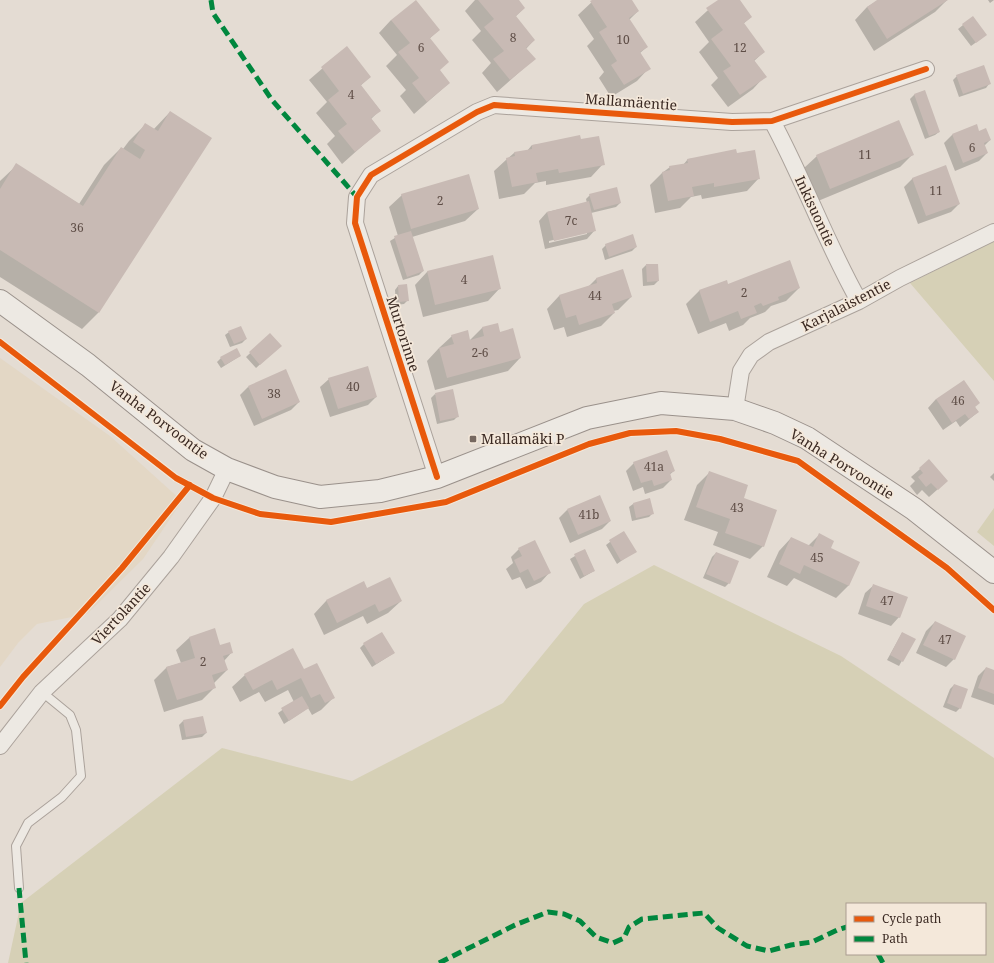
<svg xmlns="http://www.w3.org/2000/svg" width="994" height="963" font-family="'Noto Serif',serif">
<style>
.farmland{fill:#e3d7c5}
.green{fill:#d6d0b6;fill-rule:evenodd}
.shadow{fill:#0003;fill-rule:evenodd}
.building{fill:#c8bab4}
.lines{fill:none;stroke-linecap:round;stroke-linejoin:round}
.service-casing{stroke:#aba29b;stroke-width:10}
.minor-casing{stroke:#aba29b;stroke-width:18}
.secondary-casing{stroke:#9a918b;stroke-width:24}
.service{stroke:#ede9e3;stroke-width:8}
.minor{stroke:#ede9e3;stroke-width:16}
.secondary{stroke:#ede9e3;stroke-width:22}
.quiet{stroke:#00873e;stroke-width:5;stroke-dasharray:10 5;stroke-linecap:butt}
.cycleway-casing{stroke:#f4e8da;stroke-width:8}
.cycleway{stroke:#e8590c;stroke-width:6}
.poi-dot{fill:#766860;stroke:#f4e8da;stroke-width:1.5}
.labels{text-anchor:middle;stroke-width:3.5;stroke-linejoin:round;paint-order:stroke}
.number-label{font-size:12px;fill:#5e4d46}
.street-label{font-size:14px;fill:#3a2922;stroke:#f4e8da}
.poi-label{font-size:14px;fill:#3a2922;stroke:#f4e8da;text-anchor:start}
</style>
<rect width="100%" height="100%" fill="#e4dcd3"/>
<path class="farmland" d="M0 358 110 436 182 501 143 559 87 614 37 624 18 643 0 667Z"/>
<path class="green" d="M994 241V381L910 283Z
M994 508V546L977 532Z
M654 565 841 656 994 758V963H8L21 903 222 748 352 781 503 703 584 604ZM847 904H985V954H847Z"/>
<path class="shadow" d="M475 0H517L524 8 515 17 534 40 526 49 534 59 497 92 482 73 491 63 472 40 481 31 465 11Z
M594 0H630L638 11 629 20 647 47 640 53 649 68 637 81 611 97 599 78 604 72 587 46 594 39 578 15Z
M719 0H739L751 17 743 24 764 52 754 61 765 76 753 89 728 107 711 85 718 78 699 52 709 42 695 22Z
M879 0H947L935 12 874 51 855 20 867 7Z
M988 0H994L990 3Z
M973 17 982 38 971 46 958 29Z
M391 20 439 30 429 39 439 71 449 83 414 114 400 96 406 90 386 66 397 55 379 33Z
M346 48 370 77 360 86 380 110 371 119 380 130 342 164 327 144 335 136 316 113 327 102 309 80Z
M957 76 989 84 986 88 959 97 953 80Z
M924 91 939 132 935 135 925 139 910 99 914 95Z
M170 112 98 313 82 329 0 277V181L17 165 79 204 104 165 121 148 123 149 129 141 145 125 153 130Z
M979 132 990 140 984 146 987 153 979 161 955 171 944 143 952 135Z
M580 141 603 164 591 177 546 185V181L535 183 524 194 499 199 494 171 507 159 514 153 527 151 532 145Z
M913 154 900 167 818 201 804 168 817 156Z
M736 155 759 178 747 191 702 199 701 195 691 197 680 208 655 213 650 185 662 173 670 167 683 165 688 159Z
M913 178 959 204 951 212 918 224 904 187Z
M402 195 478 209 465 221 412 237 423 271 419 275 403 280 390 241 398 236 389 207Z
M590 195 620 203 616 207 591 213 595 230 587 239 545 249 539 221 547 212 587 203 586 199ZM587 232V234L549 243V241Z
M606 245 636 247 632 251 605 260 602 249Z
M492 256 500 288 488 301 423 317 415 285 427 272Z
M646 265 658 281 654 285 643 286 642 269Z
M622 271 631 297 618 310 613 311 614 313 601 326 567 337 564 327 554 330 547 309 559 296 588 287 596 279Z
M726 281 728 286 799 288 786 301 771 306 765 312 750 318 743 325 729 331 726 323 698 334 686 304 699 291Z
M398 286 408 300 404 304 396 305 395 290Z
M497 324 500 333 520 358 508 371 435 390 427 361 439 348 452 336 469 341 482 328Z
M229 332 246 339 242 343 230 347 225 335Z
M270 334 277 349 256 368 246 357Z
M240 356 221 368 217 362 221 358Z
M329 379 376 397 368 405 330 417 320 387Z
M248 387 299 402 291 410 254 426 240 395Z
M435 394 458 416 454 420 437 424 431 398Z
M936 399 975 407 978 412 960 427 956 421 943 430 928 408Z
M929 461 938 489 929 497 922 490 917 495 910 486 915 481 911 477Z
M634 463 674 471 669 475 671 480 663 488 645 494 643 487 633 491 626 471Z
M710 472 742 498 763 546 750 559 713 545 718 532 684 520 697 485Z
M994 473V481L990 477Z
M633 504 653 513 649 517 632 521 629 507Z
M567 510 610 521 602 529 570 543 559 518Z
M623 532 635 551 617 564 606 545Z
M819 535 829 549 849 585 836 598 794 578 787 586 767 577 779 551 791 538 808 546Z
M519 549 549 573 541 582 526 589 520 577 512 580 506 569 513 563 511 557Z
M585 550 594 571 580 579 570 559Z
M716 553 729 583 725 587 703 578 712 557Z
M364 583 367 589 401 601 388 613 367 624 363 616 324 635 314 614 326 601Z
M874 585 899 617 891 626 858 614 865 593Z
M935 622 954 659 946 667 916 653 926 631Z
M214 630 220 647 232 652 224 661 227 670 214 683V688L202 700 164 712 154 680 167 667 181 663 176 650 189 638Z
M902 633 914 639 899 666 887 660Z
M364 644 394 653 372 667 360 648Z
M986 668 994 671V705L971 697 978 676Z
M304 671 333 698 321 710 312 715 308 708 284 724 278 713 294 702 288 690 265 702 259 692 240 702 232 687 245 675Z
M954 685 960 708 956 712 943 707 950 689Z
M183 721 206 733 202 737 182 740 179 725Z"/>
<path class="building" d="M416 0 440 30 430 38 449 62 440 70 450 83 427 102 412 83 419 78 398 52 410 43 391 20Z
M478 0H519L525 8 516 16 535 40 526 48 536 59 510 80 493 59 504 51 484 27 494 19Z
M592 0H632L639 11 629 18 648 47 640 52 651 69 624 85 611 65 617 61 599 32 607 27 590 1Z
M718 0H740L752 17 744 23 765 52 754 60 767 77 740 95 723 71 731 66 711 39 723 30 706 8Z
M877 0H948L887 39 867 7Z
M973 16 987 35 976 43 962 24Z
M347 46 371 77 361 85 381 111 371 118 381 131 355 152 338 131 347 124 328 100 339 91 321 67Z
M984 65 991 84 963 94 956 75Z
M925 90 940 132 929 136 914 94Z
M170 111 212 138 99 313 0 250V189L16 163 83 206 121 147 140 159 145 150 133 142 145 123 158 131Z
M899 120 914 155 830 189 816 155Z
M977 124 979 131 986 128 991 140 984 143 988 153 963 163 952 134Z
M580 135 581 139 599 136 605 165 559 173 558 169 536 173 538 182 512 187 506 158 515 156 514 152 532 149V145Z
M736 149 737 153 755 150 760 179 714 187V183L692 187 694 196 668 201 662 172 670 170 669 166 688 163 687 159Z
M946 165 960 204 926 216 912 178Z
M469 174 479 209 411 229 401 194Z
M617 187 621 203 594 210 589 194Z
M589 201 596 231 554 241 547 212Z
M411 231 424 271 407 277 394 236Z
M633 234 637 247 609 257 605 244Z
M493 255 501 289 435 305 427 271Z
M790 260 800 288 778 297 779 300 763 306 761 303 754 306 757 313 741 319 738 311 710 322 699 290 727 280 728 284Z
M646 264H658L659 281 647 282Z
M623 269 632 297 612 304 615 313 579 325 576 315 566 318 559 295 597 283 596 278Z
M407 284 409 301 399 302 398 285Z
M498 323 500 332 513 328 521 358 447 378 439 348 454 344 451 335 468 330 470 340 484 336 482 327Z
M241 326 247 339 234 344 228 331Z
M270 333 282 346 260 365 249 352Z
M237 348 241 356 225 365 220 357Z
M368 366 377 397 338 409 328 378Z
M286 369 300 402 262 419 248 386Z
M964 380 980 403 975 407 979 412 969 419 965 414 952 423 936 399Z
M453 389 459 417 440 421 435 393Z
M667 450 675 471 670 473 672 480 654 486 652 480 641 483 633 462Z
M929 459 948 481 938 490 931 483 926 487 918 477 923 473 919 468Z
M709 471 748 485 744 498 777 510 764 547 725 533 730 519 696 507Z
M600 495 611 521 578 535 567 509Z
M650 498 654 514 636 518 633 503Z
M624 531 637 552 621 561 609 540Z
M819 533 834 541 831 548 860 562 849 586 804 565 800 574 779 564 791 537 813 547Z
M535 540 551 573 534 581 528 569 520 573 514 560 522 556 518 548Z
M585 549 595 571 584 576 574 554Z
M716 552 739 561 730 584 706 574Z
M390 577 402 601 379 612 375 604 337 623 326 600 364 581 367 588Z
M873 584 908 597 900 618 866 606Z
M935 621 966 636 955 660 923 645Z
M215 628 220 645 230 642 233 653 223 656 228 670 212 675 216 688 177 700 166 667 195 658 189 637Z
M382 632 395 653 376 664 363 643Z
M902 632 916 639 903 662 890 655Z
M293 648 304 669 317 663 335 698 325 703 320 694 311 698 301 678 277 690 272 680 253 690 244 674Z
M986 667 994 670V694L978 688Z
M954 684 968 689 961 709 947 703Z
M302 696 309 708 289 721 281 708Z
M203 716 207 733 186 737 183 720Z"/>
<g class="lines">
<g class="service-casing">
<path id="service" d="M19 888 16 846 28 823 62 797 81 776 76 730 70 715 42 692"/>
</g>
<g class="minor-casing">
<path id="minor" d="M772 121C804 180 826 243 859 301
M735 409 741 371 751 355 769 342 859 301 900 278 994 232
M437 477 355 223 357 197 371 175 477 112 494 105 732 122 772 121 926 69
M0 746 42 692 120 619 171 557 213 498 227 469"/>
</g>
<g class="secondary-casing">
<path id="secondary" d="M0 301 88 365 193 450 227 469 275 487 320 497 380 491 437 477 587 418 661 403 735 409 775 423 807 438 914 509 994 572"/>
</g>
<use href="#service" class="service"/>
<use href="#minor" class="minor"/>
<use href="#secondary" class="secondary"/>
<path class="quiet" d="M211 0 213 13 272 100 357 197
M19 888 26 963
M878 954 883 963
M439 963 515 925 548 912 564 914 580 921 596 937 613 943 624 938 629 927 642 919 704 913 718 928 747 946 769 951 791 945 812 942 837 930 847 927"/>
<g class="cycleway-casing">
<path id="cycleway" d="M0 342 176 478 213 498 260 514 331 522 446 502 589 444 630 433 676 431 720 439 798 461 947 568 994 610
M437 477 355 223 357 197 371 175 477 112 494 105 732 122 772 121 926 69
M0 706 23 677 122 568 190 485"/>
</g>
<use href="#cycleway" class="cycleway"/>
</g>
<rect class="poi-dot" x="469" y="435" width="8" height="8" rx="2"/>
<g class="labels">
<g class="number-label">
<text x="513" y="42">8</text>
<text x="623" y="44">10</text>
<text x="421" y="52">6</text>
<text x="740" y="52">12</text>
<text x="351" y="99">4</text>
<text x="972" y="152">6</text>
<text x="865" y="159">11</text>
<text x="936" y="195">11</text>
<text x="440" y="205">2</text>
<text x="571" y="225">7c</text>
<text x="77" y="232">36</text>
<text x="464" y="284">4</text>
<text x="744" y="297">2</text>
<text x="595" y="300">44</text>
<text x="480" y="357">2-6</text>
<text x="353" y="391">40</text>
<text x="274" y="398">38</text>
<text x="958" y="405">46</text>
<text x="654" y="471">41a</text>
<text x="737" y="512">43</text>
<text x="589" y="519">41b</text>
<text x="817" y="562">45</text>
<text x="887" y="605">47</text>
<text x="945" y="644">47</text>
<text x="203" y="666">2</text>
</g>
<g class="street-label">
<text transform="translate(631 102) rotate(4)" y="5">Mallamäentie</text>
<text transform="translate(815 211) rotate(65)" y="5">Inkisuontie</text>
<text transform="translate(846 305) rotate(-27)" y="5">Karjalaistentie</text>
<text transform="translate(403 334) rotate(72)" y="5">Murtorinne</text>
<text transform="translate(159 420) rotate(37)" y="5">Vanha Porvoontie</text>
<text transform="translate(842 464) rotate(32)" y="5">Vanha Porvoontie</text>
<text transform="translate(121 614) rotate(-47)" y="5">Viertolantie</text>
</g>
<g class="poi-label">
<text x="481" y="444">Mallamäki P</text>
</g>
</g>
<rect x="846" y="903" width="140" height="52" fill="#f4e8da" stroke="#aa9c90"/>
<rect x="854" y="916" width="20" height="6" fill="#e8590c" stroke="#aa9c90"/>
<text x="882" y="923" font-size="12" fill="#3a2922">Cycle path</text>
<rect x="854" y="936" width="20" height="6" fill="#00873e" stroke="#aa9c90"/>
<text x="882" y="943" font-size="12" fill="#3a2922">Path</text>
</svg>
